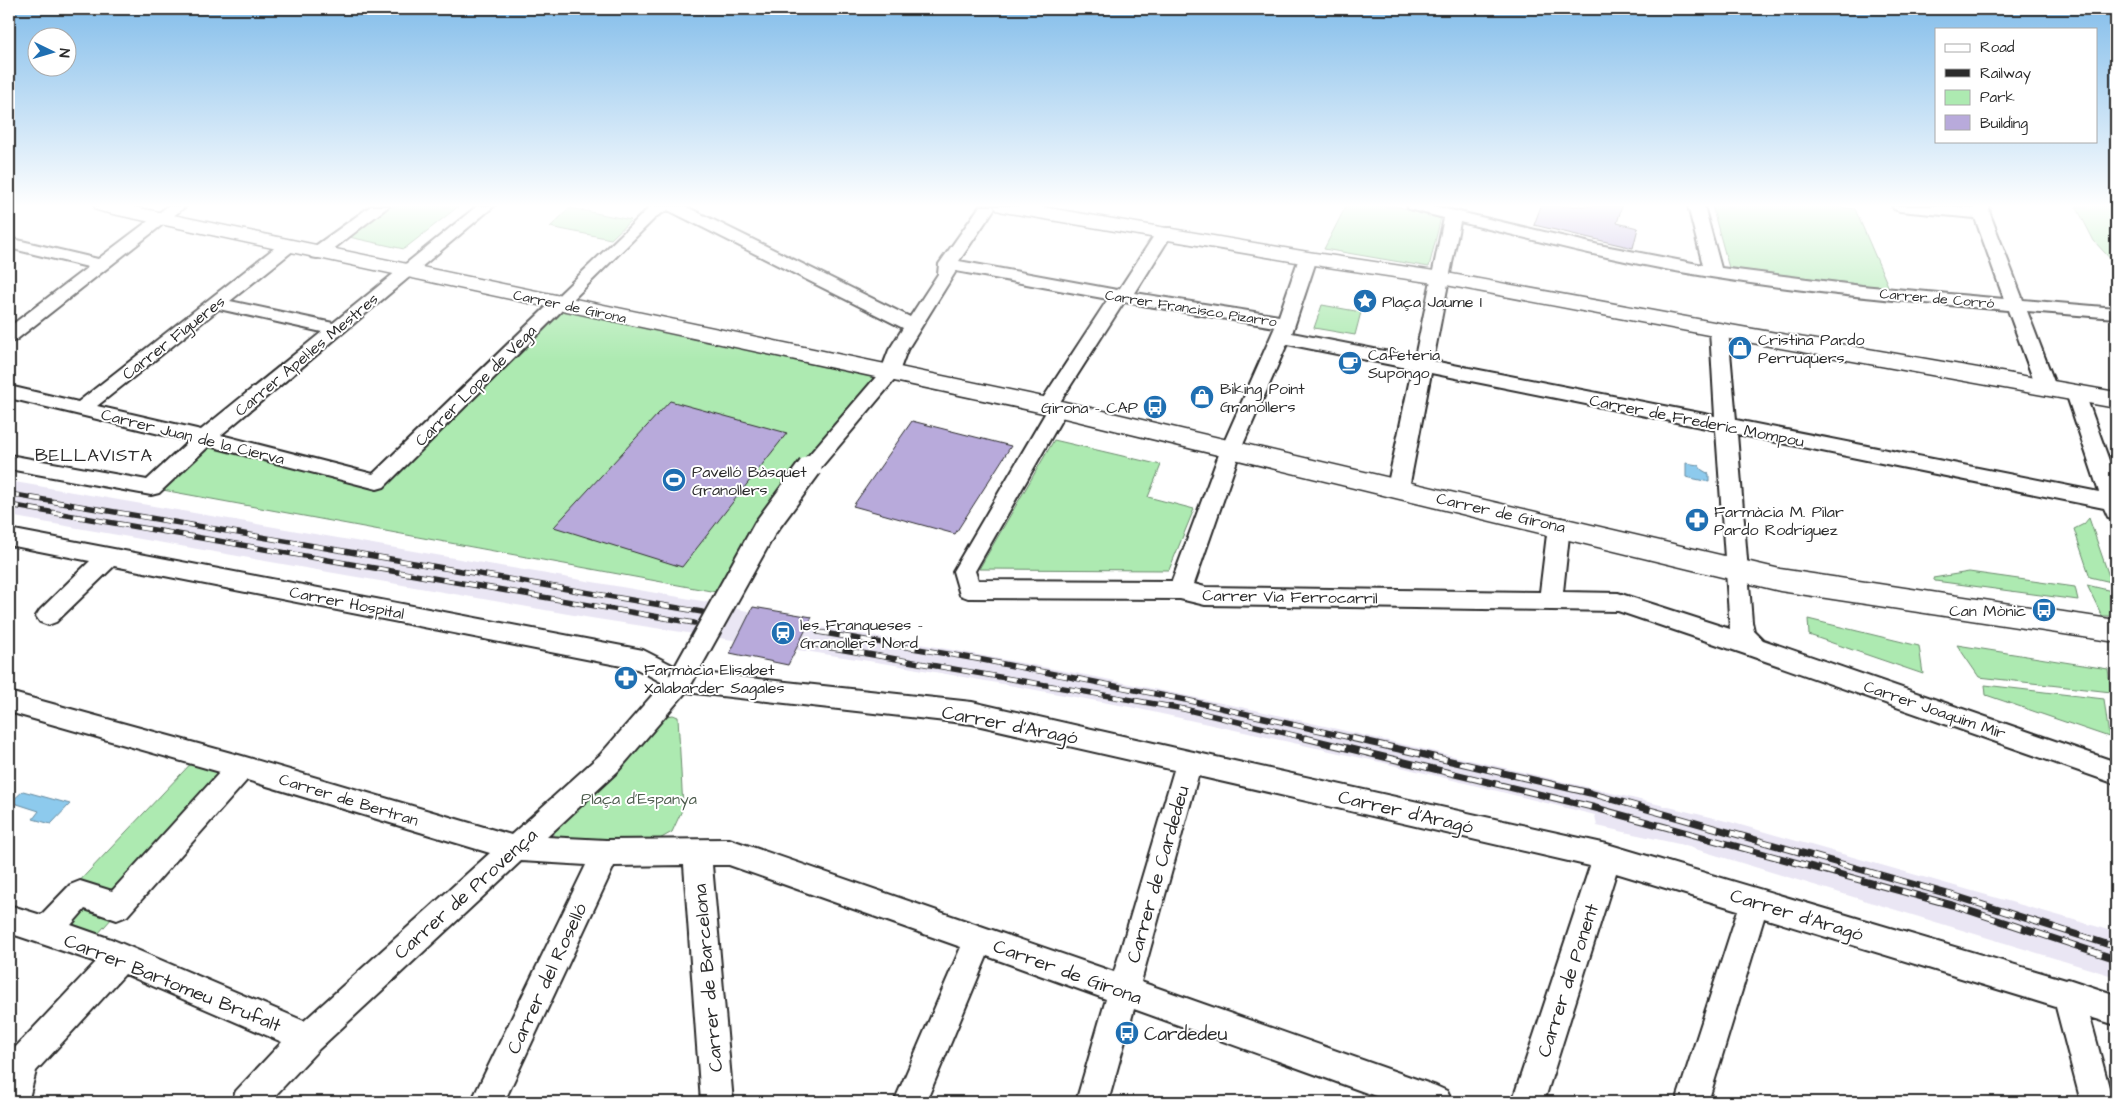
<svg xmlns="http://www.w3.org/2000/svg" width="2125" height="1111" font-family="'Architects Daughter',sans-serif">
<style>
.built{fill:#eae6f4}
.green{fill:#adeab1;stroke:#6c8a6e}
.water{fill:#8dcaed;stroke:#668a9f}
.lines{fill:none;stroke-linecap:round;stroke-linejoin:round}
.stream{stroke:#668a9f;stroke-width:5.5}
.building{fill:#b8aadb;stroke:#2b2b2b}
.street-casing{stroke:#2b2b2b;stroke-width:4}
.secondary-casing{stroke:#2b2b2b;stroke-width:3}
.street{fill:#fff;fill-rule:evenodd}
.secondary{fill:#fff;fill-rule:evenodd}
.rail-far1-casing{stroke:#2b2b2b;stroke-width:5.5}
.rail-casing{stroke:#2b2b2b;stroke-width:7}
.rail-far1{stroke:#fff;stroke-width:4;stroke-dasharray:11;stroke-linecap:butt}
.rail{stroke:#fff;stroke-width:5;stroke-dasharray:14;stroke-linecap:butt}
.street-bridge-casing{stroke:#2b2b2b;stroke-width:27;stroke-linecap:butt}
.street-bridge{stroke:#fff;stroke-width:23}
.labels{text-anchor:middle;stroke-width:4;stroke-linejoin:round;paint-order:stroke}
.far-street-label{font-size:14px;fill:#2b2b2b;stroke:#fff}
.poi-label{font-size:16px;fill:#2b2b2b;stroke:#fff;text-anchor:start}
.street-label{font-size:16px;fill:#2b2b2b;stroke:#fff}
.park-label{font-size:16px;fill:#4c5b4c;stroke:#fff}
.neighbourhood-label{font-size:18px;letter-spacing:1px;fill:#2b2b2b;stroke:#fff}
.near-street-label{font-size:19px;fill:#2b2b2b;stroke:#fff}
.near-poi-label{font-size:19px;fill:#2b2b2b;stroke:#fff;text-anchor:start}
</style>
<rect width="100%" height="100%" fill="#fff"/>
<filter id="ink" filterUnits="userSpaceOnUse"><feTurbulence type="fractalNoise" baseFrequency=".02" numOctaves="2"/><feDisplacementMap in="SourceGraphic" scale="10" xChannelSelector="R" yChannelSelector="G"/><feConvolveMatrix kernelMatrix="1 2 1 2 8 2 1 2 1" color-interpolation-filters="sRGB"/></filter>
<g filter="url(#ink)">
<path class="built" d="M9 481 702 601 819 627 931 646 1096 677 1260 711 1595 789 1730 822 2116 932V977L1679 844 1597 826 1595 815 1380 762 1130 707 1014 686 895 665 591 618 9 516Z"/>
<path class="green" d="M391 206H459L404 249 349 237Z
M1346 206H1395L1441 217 1429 267 1324 249Z
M1712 206H1823L1855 209 1889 288 1729 268Z
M2076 206H2116V265L2094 241Z
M570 208 631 220 611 239 550 227Z
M558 303 890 373 727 594 152 488 205 438 377 482Z
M1322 305 1361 312 1355 335 1314 328Z
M1054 440 1161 465 1148 497 1194 509 1169 570 979 569Z
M2089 518 2111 582 2090 577 2074 529 2084 524Z
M1969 572 2075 587 2078 600 1935 581 1933 578Z
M2087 585 2116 592V616H2102Z
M1808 619 1919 646 1923 674 1809 635Z
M1957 645 2108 669 2111 692 1979 677Z
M1985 685 2104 699 2109 737 1986 695Z
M673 715 678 717 683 808 672 832 656 841 554 842V818L658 717Z
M199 755 246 768 88 945 35 928Z"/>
<path class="water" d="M1686 463 1698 465 1702 470 1709 474V482L1686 477Z
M23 791 70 804 51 824 33 819 39 811 11 802Z"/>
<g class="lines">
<path class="stream" d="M2116 228 2114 241 2116 243"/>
</g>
<path class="building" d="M1541 206H1622L1617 223 1638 228 1633 248 1534 225Z
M670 401 787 433 682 567 554 527Z
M912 421 1011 446 955 534 853 506Z
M753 607 812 617 788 665 730 653Z"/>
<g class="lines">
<g class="street-casing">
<path id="street" d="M168 206H186L16 340 9 342V327L88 267 9 248V238L98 259Z
M371 206H389L323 257 317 258 311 257 308 253 311 249Z
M477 206H494L221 435 373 474 651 206H685L910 317 938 274 939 264 980 206H993L995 208 959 261 1117 290 1120 288 1159 228H1171L1173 232 1135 293 1279 316 1299 258 1302 254 1308 253 1314 254 1317 258 1292 333 1415 357 1444 218 1409 209 1407 206H1434L1599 245 1703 265 1688 206H1704L1721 268 1862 286 2004 299 1975 218 1900 211 1894 209 1892 206H1946L1973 208V206H1989L1990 214 2023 300 2116 308V318L2027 311 2056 387 2053 391 2046 393 2039 391 2036 387 2008 310C1909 302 1810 293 1711 277 1627 264 1543 242 1460 222L1433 361 1715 416 1710 330 1712 326 1719 324 1726 326 1728 330 1736 420 2099 492 2066 393 2069 388 2076 387 2083 388 2116 480V519L2108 517 2104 508 1737 434 1752 622 1754 631 1763 640 2116 762V784L1745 654 1618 611 1205 605 1180 599 968 598 960 595 953 571 1046 412 1041 411 1038 406 1108 299 956 271 907 350 897 377 817 472 810 474 803 472 800 467 803 462 881 371 889 350 903 328 668 210 657 216 384 487 377 489 209 446 159 493 151 495 9 469V455L147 480 189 441 9 398V386L78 402 282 242H294L297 246 294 250 230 301 333 323ZM1124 302 1275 327 1221 449 1172 581 978 580 975 571 1068 408 1065 403 1060 402ZM219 309 322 332 201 430 97 406ZM1287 344 1412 369 1387 488 1390 493 1398 495 1406 493 1409 488 1431 373 1716 430 1730 629 1618 593 1563 592 1570 526 1567 520 1559 518 1551 520 1548 526 1540 592 1205 587 1194 584 1241 449Z
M9 529 643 650 684 671 972 702 1189 751 1607 844 2066 980 2068 979 2116 995V1025L2090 1017 2113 1102H2081L2056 1007 1764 918 1708 1102H1676L1738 910 1616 873 1544 1102H1512L1590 866 1198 776 1141 982 1436 1086 1447 1091 1452 1102H1392L1134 1009 1108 1102H1076L1106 999 987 956 926 1102H894L961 947 729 865H712L733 1102H701L684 865 614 866 504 1102H471L586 865 521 861 319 1049 269 1102H231L236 1091 282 1042 125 974 36 1071 28 1102H9V1057L11 1052 96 962 9 933V905L41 915 70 885 80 881 112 891 220 772 9 712V692L242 756 511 835 600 755 663 683 637 669 114 566 56 622 48 625 40 622 36 616 40 610 90 561 9 545ZM686 692 972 724 1174 770 1114 972 729 839 606 840 547 837 618 771ZM247 780 490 853 304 1021 111 939 71 925 85 909 117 920 127 916Z"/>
</g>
<g class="secondary-casing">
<path id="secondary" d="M94 206H130L1048 398 1780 569 2116 620V642L1780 591 1048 414 104 212 97 210Z
M994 206H1037L1308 252 1441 272 1719 323 2116 392V408L1719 337 1441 284 1308 264 1004 212 997 210Z"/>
</g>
<use href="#street" class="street"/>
<use href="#secondary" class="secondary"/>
<g class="rail-far1-casing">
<path id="rail-far1" d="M9 494 702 612
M9 505 694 623
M818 632 983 660 1186 700 1356 739
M810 644 1184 709 1310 739"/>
</g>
<g class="rail-casing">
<path id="rail" d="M1305 738 1592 807 1952 905 2116 959
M1351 738 1590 793 1955 896 2116 947"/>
</g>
<use href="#rail-far1" class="rail-far1"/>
<use href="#rail" class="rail"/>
<g class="street-bridge-casing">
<path id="street-bridge" d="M680 681 765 528 810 467"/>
</g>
<use href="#street-bridge" class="street-bridge"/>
</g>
</g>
<linearGradient id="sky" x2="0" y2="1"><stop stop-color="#83bdea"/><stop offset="0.57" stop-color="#fff"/><stop offset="1" stop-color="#fff" stop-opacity="0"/></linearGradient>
<rect width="2125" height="361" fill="url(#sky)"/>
<defs>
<g id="sight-disc" transform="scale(1.25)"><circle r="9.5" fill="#1f6fb2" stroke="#fff"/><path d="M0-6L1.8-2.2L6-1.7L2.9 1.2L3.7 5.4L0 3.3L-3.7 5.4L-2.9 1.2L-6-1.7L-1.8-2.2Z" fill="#fff"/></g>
<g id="shop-disc" transform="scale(1.25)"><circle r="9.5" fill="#1f6fb2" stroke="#fff"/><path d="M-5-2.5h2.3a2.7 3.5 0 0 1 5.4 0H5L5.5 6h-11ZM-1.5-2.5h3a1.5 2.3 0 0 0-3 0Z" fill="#fff"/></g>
<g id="cafe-disc" transform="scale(1.25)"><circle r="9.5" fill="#1f6fb2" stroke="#fff"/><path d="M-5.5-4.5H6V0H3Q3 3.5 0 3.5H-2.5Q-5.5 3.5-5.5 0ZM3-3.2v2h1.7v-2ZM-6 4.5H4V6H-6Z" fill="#fff"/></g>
<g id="bus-disc" transform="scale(1.25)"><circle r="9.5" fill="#1f6fb2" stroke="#fff"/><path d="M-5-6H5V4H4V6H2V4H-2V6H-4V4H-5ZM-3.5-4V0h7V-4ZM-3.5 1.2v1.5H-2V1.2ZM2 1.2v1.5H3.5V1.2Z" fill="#fff"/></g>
<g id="stadium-disc" transform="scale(1.25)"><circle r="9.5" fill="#1f6fb2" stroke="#fff"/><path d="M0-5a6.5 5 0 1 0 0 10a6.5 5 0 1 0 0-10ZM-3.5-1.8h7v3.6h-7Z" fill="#fff"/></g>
<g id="pharmacy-disc" transform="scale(1.25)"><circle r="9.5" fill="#1f6fb2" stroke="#fff"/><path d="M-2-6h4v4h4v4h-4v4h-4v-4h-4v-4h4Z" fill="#fff"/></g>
<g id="station-disc" transform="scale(1.25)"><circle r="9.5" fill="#1f6fb2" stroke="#fff"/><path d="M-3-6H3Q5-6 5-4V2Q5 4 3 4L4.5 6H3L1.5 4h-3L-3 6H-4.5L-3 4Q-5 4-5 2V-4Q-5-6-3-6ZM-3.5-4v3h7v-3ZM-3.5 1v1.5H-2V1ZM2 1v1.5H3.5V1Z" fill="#fff"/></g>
</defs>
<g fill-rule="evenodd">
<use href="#sight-disc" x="1365" y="301"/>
<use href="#shop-disc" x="1740" y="348"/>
<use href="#cafe-disc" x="1350" y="363"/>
<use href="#shop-disc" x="1202" y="397"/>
<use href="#bus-disc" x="1155" y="407"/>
<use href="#stadium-disc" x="674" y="480"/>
<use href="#pharmacy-disc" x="1697" y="520"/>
<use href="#bus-disc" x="2044" y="610"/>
<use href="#station-disc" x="783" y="633"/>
<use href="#pharmacy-disc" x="626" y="678"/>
<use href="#bus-disc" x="1127" y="1033"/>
</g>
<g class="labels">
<g class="far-street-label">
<text transform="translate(1937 298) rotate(5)" y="5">Carrer de Corró</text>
<text transform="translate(570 306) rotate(12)" y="5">Carrer de Girona</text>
<text transform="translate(1191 308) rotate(9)" y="5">Carrer Francisco Pizarro</text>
</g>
<g class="poi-label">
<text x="1382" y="307">Plaça Jaume I</text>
<text x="1758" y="345">Cristina Pardo<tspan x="1758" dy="18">Perruquers</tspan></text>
<text x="1368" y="360">Cafeteria<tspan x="1368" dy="18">Supongo</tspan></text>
<text x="1220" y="394">Biking Point<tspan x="1220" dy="18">Granollers</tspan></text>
<text x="1138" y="413" text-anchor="end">Girona - CAP</text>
<text x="692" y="477">Pavelló Bàsquet<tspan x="692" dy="18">Granollers</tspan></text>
<text x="1714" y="517">Farmàcia M. Pilar<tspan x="1714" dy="18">Pardo Rodríguez</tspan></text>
<text x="2026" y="616" text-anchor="end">Can Mònic</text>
<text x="800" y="630">les Franqueses -<tspan x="800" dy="18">Granollers Nord</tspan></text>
<text x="644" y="675">Farmàcia Elisabet<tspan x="644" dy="18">Xalabarder Sagales</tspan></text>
</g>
<g class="street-label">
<text transform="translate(173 337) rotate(-38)" y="6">Carrer Figueres</text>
<text transform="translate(306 354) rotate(-40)" y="6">Carrer Apel·les Mestres</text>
<text transform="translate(475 385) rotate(-45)" y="6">Carrer Lope de Vega</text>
<text transform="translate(1697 420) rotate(11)" y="6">Carrer de Frederic Mompou</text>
<text transform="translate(193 436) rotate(14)" y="6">Carrer Juan de la Cierva</text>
<text transform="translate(1501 512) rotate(13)" y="6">Carrer de Girona</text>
<text transform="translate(1290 596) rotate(1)" y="6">Carrer Via Ferrocarril</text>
<text transform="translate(347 602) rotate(11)" y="6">Carrer Hospital</text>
<text transform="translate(1935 709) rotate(19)" y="6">Carrer Joaquim Mir</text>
<text transform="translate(349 799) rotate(17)" y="6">Carrer de Bertran</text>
</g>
<g class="park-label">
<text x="639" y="804">Plaça d'Espanya</text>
</g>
<g class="neighbourhood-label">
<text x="94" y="461">BELLAVISTA</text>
</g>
<g class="near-street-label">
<text transform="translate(1010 724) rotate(11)" y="7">Carrer d'Aragó</text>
<text transform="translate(1406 811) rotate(13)" y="7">Carrer d'Aragó</text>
<text transform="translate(1157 874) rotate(-74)" y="7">Carrer de Cardedeu</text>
<text transform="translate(465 893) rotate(-42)" y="7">Carrer de Provença</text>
<text transform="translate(1797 914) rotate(17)" y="7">Carrer d'Aragó</text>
<text transform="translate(1068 971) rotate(20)" y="7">Carrer de Girona</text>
<text transform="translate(546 978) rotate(-65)" y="7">Carrer del Roselló</text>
<text transform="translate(707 978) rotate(-95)" y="7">Carrer de Barcelona</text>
<text transform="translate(1567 980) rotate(-72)" y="7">Carrer de Ponent</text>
<text transform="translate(173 982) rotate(22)" y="7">Carrer Bartomeu Brufalt</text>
</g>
<g class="near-poi-label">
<text x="1144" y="1040">Cardedeu</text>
</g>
</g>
<rect width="2125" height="1111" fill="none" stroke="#fff" stroke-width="30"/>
<rect x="15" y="15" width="2095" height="1081" fill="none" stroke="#2b2b2b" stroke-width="2" filter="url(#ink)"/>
<rect x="1935" y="28" width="162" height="115" fill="#ffffff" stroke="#aaaaaa"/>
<rect x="1945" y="44" width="25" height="8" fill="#ffffff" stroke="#aaaaaa"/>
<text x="1980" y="52" font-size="15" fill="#2b2b2b">Road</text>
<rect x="1945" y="69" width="25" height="8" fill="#2b2b2b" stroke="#aaaaaa"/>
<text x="1980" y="78" font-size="15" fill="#2b2b2b">Railway</text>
<rect x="1945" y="90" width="25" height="15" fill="#adeab1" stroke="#aaaaaa"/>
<text x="1980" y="102" font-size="15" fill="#2b2b2b">Park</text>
<rect x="1945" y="115" width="25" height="15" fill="#b8aadb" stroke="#aaaaaa"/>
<text x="1980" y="128" font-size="15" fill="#2b2b2b">Building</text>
<g transform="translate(52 52) rotate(95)"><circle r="24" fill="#ffffff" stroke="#aaaaaa"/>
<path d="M0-4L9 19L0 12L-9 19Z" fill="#1f6fb2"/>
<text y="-8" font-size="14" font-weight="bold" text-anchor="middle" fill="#2b2b2b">N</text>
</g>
</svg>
